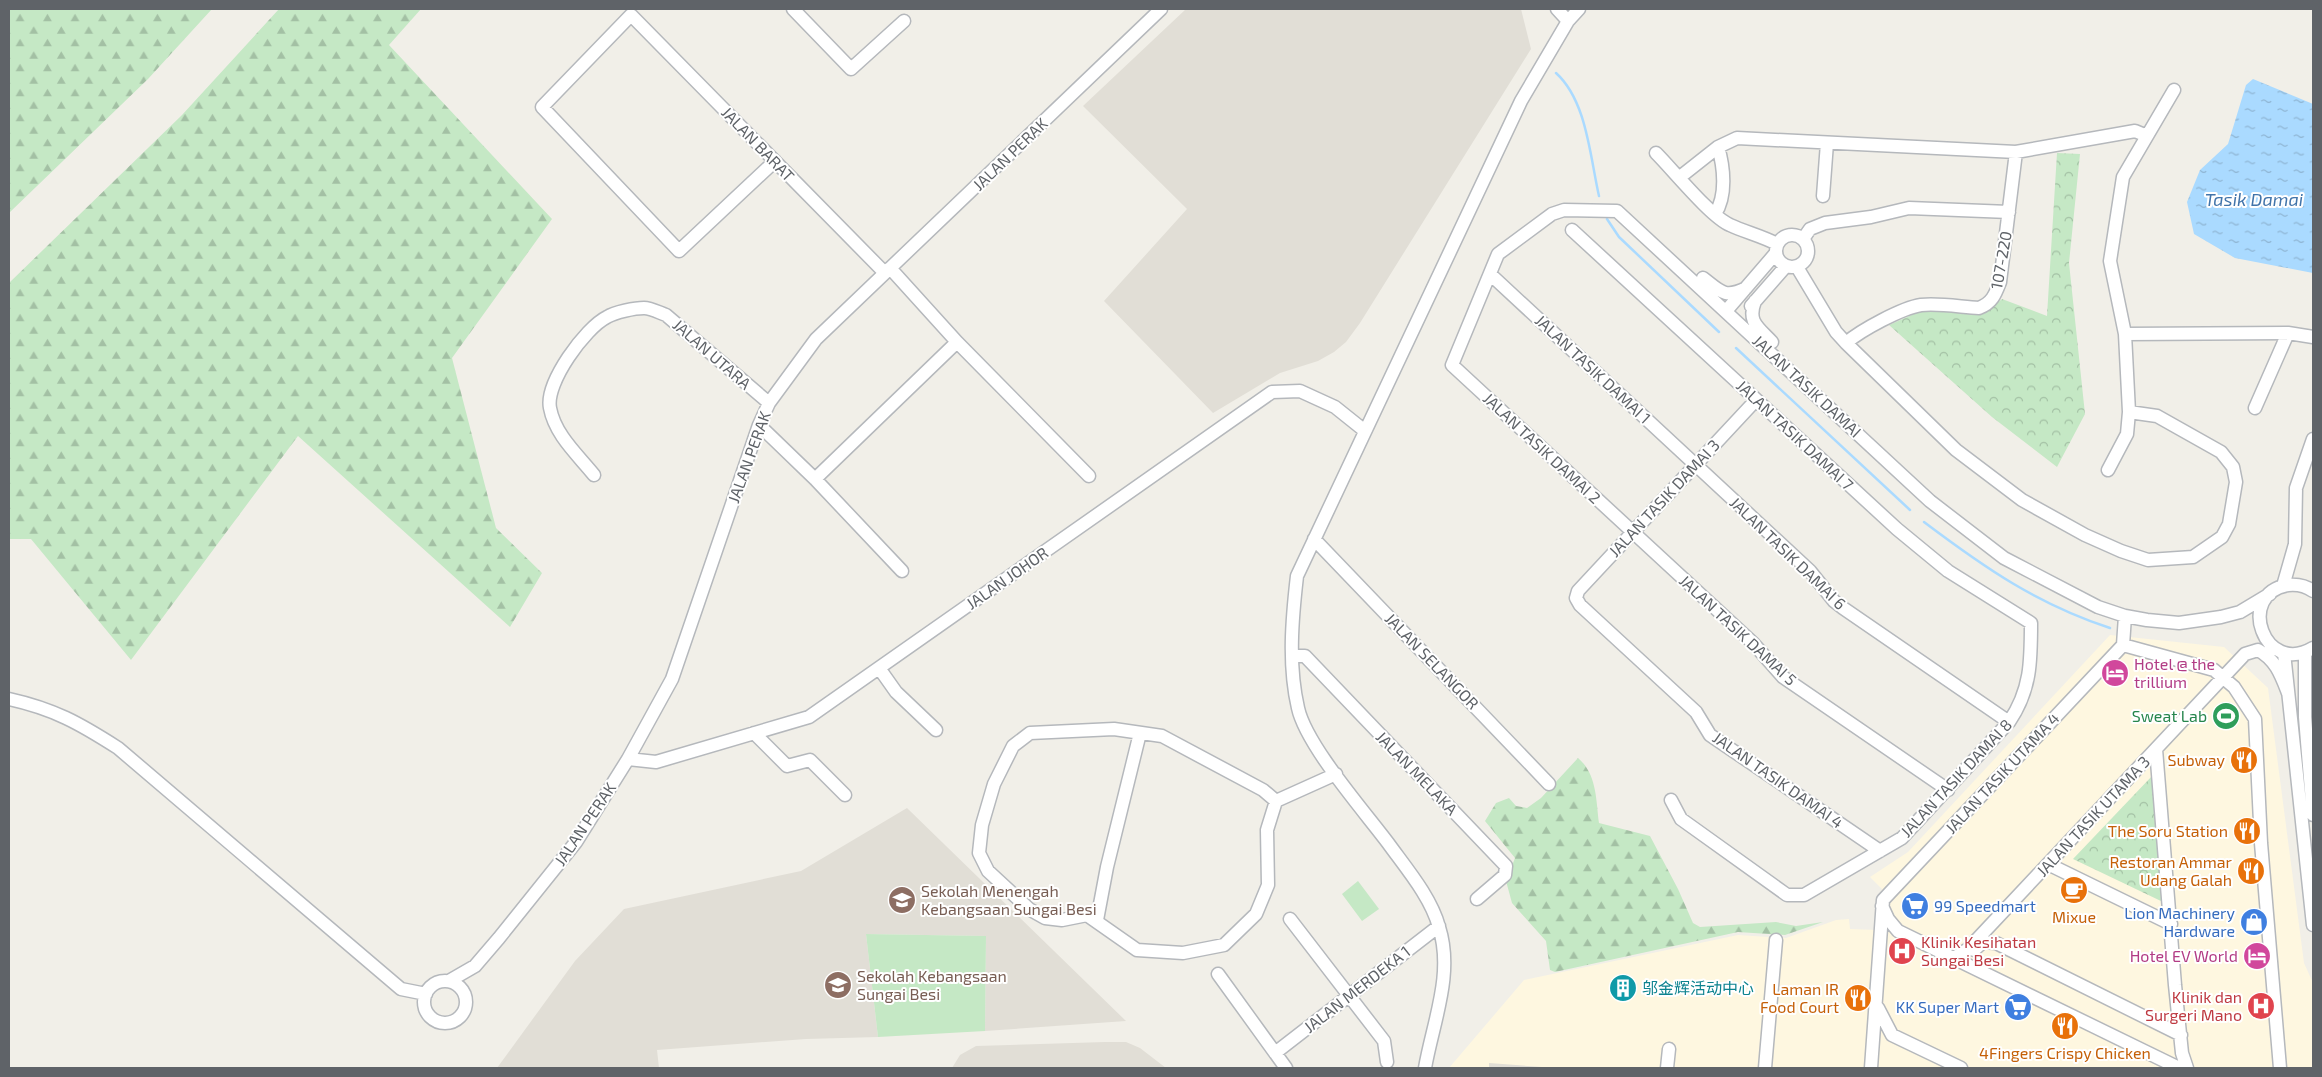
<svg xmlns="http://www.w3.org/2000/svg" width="2322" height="1077" font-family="'Exo 2','Noto Sans SC',sans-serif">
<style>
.commercial{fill:#fef7e0}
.education{fill:#e1ded6}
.forest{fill:url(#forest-firs)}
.park{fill:url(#park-crowns)}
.pitch{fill:#c5e8c5}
.water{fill:url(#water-ripples)}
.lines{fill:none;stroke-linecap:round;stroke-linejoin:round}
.stream{stroke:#aadaff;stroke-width:2.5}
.minor-casing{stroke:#b5b8bc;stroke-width:15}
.minor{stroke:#fff;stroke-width:12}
.labels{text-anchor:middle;stroke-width:4;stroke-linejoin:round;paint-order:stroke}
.street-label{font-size:16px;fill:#5f6368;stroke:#fff}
.hotel-label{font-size:16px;fill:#b23c85;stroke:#fff;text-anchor:start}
.leisure-label{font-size:16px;fill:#27864d;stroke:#fff;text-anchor:end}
.food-label{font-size:16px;fill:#c56008;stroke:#fff;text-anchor:end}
.education-label{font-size:16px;fill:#785e54;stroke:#fff;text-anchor:start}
.shop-label{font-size:16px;fill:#366cbe;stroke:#fff;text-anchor:end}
.health-label{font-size:16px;fill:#be3a42;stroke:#fff;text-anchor:start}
.culture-label{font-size:16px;fill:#0d838f;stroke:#fff;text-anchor:start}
.water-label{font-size:18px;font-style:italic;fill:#4174aa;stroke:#fff}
</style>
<defs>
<pattern id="forest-firs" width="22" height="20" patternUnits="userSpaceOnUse" patternTransform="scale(1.25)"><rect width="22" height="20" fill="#c5e8c5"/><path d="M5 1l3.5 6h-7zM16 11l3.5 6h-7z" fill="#a3c0a4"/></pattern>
<pattern id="park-crowns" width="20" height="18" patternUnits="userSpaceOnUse" patternTransform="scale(1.25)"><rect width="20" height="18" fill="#c5e8c5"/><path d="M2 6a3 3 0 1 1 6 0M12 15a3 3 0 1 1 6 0" fill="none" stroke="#a3c0a4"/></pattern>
<pattern id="water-ripples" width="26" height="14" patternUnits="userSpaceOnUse" patternTransform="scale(1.25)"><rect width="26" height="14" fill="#aadaff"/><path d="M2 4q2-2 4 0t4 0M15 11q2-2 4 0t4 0" fill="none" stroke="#8eb4d2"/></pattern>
</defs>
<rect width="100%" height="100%" fill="#f1efe8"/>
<path class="commercial" d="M2110 635 2224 647 2268 688 2304 963 2313 983V1068H1449L1524 980 1738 935 1786 938 1836 920 1849 919 1850 929 1877 930 1879 899 1882 889 1870 877 1908 852Z"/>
<path class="education" d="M1186 9H1521L1531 49 1360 323 1346 342 1334 352 1318 361 1280 373 1213 413 1104 301 1187 209 1083 106Z
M907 808 1126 1021 985 1031 986 936 866 934 878 1037 806 1039 657 1050 659 1068H497L575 961 624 909 801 871Z
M1105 1042H1126L1140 1048 1166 1068H952L960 1055 976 1046Z
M1489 1063 1542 1067 1489 1068Z"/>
<path class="forest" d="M9 9H212L148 79 9 213Z
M279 9H421L389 45 552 219 452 358 496 528 542 573 510 627 298 436 131 660 31 539H9V283L182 115Z
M1578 758C1597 774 1596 800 1599 823L1650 836 1678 889 1693 923 1700 927 1776 922 1796 926 1823 922 1785 935 1738 932 1555 972 1550 970 1546 941 1512 903 1506 881 1515 858 1485 821 1496 803 1509 798 1516 806 1527 808 1541 798Z"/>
<path class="park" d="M2057 153 2080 154 2069 263 2085 414 2057 467 1992 417 1889 325 1923 310 1984 314 2002 299 2047 316Z
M2152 776 2163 902 2073 859Z"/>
<path class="pitch" d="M1358 881 1379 909 1362 921 1342 894Z
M866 934 986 936 985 1031 878 1037Z"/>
<path class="water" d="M2253 79 2313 104V273L2235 258 2194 234 2187 202 2200 170 2228 144 2246 85Z"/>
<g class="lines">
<path class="stream" d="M1556 73C1587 101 1590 157 1599 196
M1607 219 1619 237 1719 332
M1736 348 1910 510
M1924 522C1985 568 2037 604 2110 628"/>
<g class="minor-casing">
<path id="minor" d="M793 9 851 69 904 21
M1557 9 1568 21
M1656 153C1673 170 1711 217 1730 225 1745 232 1762 236 1777 244
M775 161 679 251 542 107 631 15 885 273
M1680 177 1718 147 1737 138 2016 152 2135 131 2147 136
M1823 196 1827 143
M1715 214C1727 196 1724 167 1718 147
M1572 230 1897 529 1948 571 2031 623C2031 661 2031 690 2009 722L1902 838 1804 895H1787L1681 819 1671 800
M1776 251a16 16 0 1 1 32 0a16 16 0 1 1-32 0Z
M1803 239 1810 229 1825 223 1871 217 1909 208 2009 212
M1797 267 1836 332 1846 343 1956 450 2022 500 2085 535 2121 551 2148 560 2193 557 2222 537 2229 524 2236 482 2233 467 2221 452 2157 416 2129 412
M890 268 957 342 1089 476
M1490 274 1810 571 1834 601 1843 608 2009 722
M1703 278C1720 291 1724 299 1746 288
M1755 301C1747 322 1758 327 1772 342
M1751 306 1786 266
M1726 311 1775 254
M2125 334 2288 333 2313 337
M1846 343C1861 330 1902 308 1921 305 1939 303 1961 307 1979 308 1992 303 1995 295 2000 282L2016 152
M1756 400 1578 591 1576 598 1580 605 1696 712 1710 735 1880 851
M2255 408 2288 333
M759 425 815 479 902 571
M2108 470 2127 434 2129 412 2125 334 2110 261 2123 177 2174 90
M594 475C578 455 555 435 550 408 545 383 585 328 607 317 615 312 635 308 644 308 651 308 660 313 666 315L769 403
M815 479 957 342
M1314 539 1549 784
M2283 586 2295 544 2296 488 2313 439
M2313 591C2306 586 2297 584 2288 585 2235 594 2264 677 2313 648
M2123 645 2214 670 2234 687 2255 719 2261 843 2280 1068
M2305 652V717L2313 815
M2284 653 2313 925
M1292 656H1305L1506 866 1505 875 1477 899
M879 668 896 692 936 730
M9 699C54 709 79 723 118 748L401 989 426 994
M754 733 787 766 810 760 845 795
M2156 749 2175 985 2182 1053 2187 1068
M628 759 656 762 809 717 1272 392 1300 391 1335 407 1365 431
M1948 790 1783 677 1753 643 1452 365 1498 254 1552 214 1564 210 1617 211 1930 501 2004 558 2098 607 2125 616 2147 620 2179 623 2221 617 2240 612 2270 594
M1276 801 1267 830 1268 885 1256 914 1224 945 1183 953 1137 950 1087 915 1062 920 1045 918 1029 909 988 871 979 853 982 825 994 784 1013 746 1030 733 1114 729 1162 736 1263 790 1276 801 1336 774
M2048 864 2171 924
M1882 906 1888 919 1898 931 2179 1068
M1290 919 1384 1041 1387 1062
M1097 920 1107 867 1140 733
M1974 950 1983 942 1996 943 2181 1035
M1952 959 1968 949 2245 654 2258 650C2276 660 2281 675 2288 693
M1218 974 1286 1068
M449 981 475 966 499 938 576 842 628 759 672 679 759 425 769 403 816 339 1161 9
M424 1002a21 21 0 1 1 42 0a21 21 0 1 1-42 0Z
M1878 1008 1892 1035 1961 1068
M1275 1053 1439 926
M1425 1068C1433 1022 1454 974 1439 927 1431 897 1406 868 1388 843 1364 811 1306 745 1298 708 1288 665 1292 619 1297 576L1521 101 1568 21 1579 9
M1667 1068 1669 1049
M1765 1068 1776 940
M1871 1068 1883 900 2123 645 2125 616"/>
</g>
<use href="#minor" class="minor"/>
</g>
<defs>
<g id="hotel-disc" transform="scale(1.4375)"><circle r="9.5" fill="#d1479c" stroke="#fff"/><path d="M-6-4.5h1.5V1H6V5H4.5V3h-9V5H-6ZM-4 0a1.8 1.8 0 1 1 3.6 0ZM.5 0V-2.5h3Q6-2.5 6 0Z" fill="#fff"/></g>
<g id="stadium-disc" transform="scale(1.4375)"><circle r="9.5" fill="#2e9e5b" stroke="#fff"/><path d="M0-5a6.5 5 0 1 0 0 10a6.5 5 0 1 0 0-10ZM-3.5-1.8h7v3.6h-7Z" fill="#fff"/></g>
<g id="restaurant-disc" transform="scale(1.4375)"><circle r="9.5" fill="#e8710a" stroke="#fff"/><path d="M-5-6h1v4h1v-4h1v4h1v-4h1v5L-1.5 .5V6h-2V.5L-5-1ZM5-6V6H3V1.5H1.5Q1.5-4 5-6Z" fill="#fff"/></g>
<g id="cafe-disc" transform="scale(1.4375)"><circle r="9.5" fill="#e8710a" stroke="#fff"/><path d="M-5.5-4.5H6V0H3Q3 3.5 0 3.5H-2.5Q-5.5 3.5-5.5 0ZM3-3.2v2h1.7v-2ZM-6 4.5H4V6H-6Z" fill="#fff"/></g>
<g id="school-disc" transform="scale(1.4375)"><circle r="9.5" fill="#8d6e63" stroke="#fff"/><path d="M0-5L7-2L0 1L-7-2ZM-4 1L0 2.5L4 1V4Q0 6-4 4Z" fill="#fff"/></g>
<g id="supermarket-disc" transform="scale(1.4375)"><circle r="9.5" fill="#3f7fe0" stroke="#fff"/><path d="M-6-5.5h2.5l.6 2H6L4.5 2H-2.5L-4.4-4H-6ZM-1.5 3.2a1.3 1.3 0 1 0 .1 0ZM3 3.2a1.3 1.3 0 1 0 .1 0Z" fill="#fff"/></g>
<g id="shop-disc" transform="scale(1.4375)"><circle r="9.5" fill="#3f7fe0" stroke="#fff"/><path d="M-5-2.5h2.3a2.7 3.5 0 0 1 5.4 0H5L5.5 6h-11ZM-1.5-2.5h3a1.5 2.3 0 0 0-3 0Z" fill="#fff"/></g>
<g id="hospital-disc" transform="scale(1.4375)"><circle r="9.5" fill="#e0444e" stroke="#fff"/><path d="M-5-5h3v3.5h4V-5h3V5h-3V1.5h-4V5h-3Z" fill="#fff"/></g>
<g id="building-disc" transform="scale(1.4375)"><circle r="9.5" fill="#0f9aa8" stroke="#fff"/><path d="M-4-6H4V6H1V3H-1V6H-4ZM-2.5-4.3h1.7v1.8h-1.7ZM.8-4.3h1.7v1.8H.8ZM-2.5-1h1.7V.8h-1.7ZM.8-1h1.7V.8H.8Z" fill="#fff"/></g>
</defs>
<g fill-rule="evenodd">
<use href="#hotel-disc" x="2115" y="673"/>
<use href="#stadium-disc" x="2226" y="716"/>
<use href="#restaurant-disc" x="2244" y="760"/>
<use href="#restaurant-disc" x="2247" y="831"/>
<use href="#restaurant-disc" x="2251" y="871"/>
<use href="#cafe-disc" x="2074" y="890"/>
<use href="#school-disc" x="902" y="900"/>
<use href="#supermarket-disc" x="1915" y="906"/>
<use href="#shop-disc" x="2254" y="922"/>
<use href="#hospital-disc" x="1902" y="951"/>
<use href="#hotel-disc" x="2257" y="956"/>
<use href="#school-disc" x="838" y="985"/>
<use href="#building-disc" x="1623" y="988"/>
<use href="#restaurant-disc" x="1858" y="998"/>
<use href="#hospital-disc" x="2261" y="1006"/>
<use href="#supermarket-disc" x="2018" y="1007"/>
<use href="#restaurant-disc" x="2065" y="1026"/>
</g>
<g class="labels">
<g class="street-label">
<text transform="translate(758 144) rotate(46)" y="6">JALAN BARAT</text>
<text transform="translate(1010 154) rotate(-44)" y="6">JALAN PERAK</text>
<text transform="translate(2001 260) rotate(-80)" y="6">107-220</text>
<text transform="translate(712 354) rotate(41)" y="6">JALAN UTARA</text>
<text transform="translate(1593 369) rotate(43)" y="6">JALAN TASIK DAMAI 1</text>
<text transform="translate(1807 386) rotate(43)" y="6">JALAN TASIK DAMAI</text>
<text transform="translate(1795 435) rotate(43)" y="6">JALAN TASIK DAMAI 7</text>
<text transform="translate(1542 448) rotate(43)" y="6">JALAN TASIK DAMAI 2</text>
<text transform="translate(749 457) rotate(-70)" y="6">JALAN PERAK</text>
<text transform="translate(1664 498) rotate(-47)" y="6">JALAN TASIK DAMAI 3</text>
<text transform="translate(1788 553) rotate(44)" y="6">JALAN TASIK DAMAI 6</text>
<text transform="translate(1007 578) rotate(-35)" y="6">JALAN JOHOR</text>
<text transform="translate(1738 630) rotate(43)" y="6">JALAN TASIK DAMAI 5</text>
<text transform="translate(1432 661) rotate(46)" y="6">JALAN SELANGOR</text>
<text transform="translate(1417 773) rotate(46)" y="6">JALAN MELAKA</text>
<text transform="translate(2002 773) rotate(-47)" y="6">JALAN TASIK UTAMA 4</text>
<text transform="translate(1956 778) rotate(-47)" y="6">JALAN TASIK DAMAI 8</text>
<text transform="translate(1778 780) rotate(35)" y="6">JALAN TASIK DAMAI 4</text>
<text transform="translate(2093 816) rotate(-47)" y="6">JALAN TASIK UTAMA 3</text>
<text transform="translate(585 824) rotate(-56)" y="6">JALAN PERAK</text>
<text transform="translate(1357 989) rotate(-38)" y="6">JALAN MERDEKA 1</text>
</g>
<g class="hotel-label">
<text x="2134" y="670">Hotel @ the<tspan x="2134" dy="18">trillium</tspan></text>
<text x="2238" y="962" text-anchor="end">Hotel EV World</text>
</g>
<g class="leisure-label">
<text x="2207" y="722">Sweat Lab</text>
</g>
<g class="food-label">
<text x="2225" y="766">Subway</text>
<text x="2228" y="837">The Soru Station</text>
<text x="2232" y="868">Restoran Ammar<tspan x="2232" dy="18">Udang Galah</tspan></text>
<text x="2074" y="923" text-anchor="middle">Mixue</text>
<text x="1839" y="995">Laman IR<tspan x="1839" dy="18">Food Court</tspan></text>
<text x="2065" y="1059" text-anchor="middle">4Fingers Crispy Chicken</text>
</g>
<g class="education-label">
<text x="921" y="897">Sekolah Menengah<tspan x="921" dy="18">Kebangsaan Sungai Besi</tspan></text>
<text x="857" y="982">Sekolah Kebangsaan<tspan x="857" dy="18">Sungai Besi</tspan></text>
</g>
<g class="shop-label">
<text x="1934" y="912" text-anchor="start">99 Speedmart</text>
<text x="2235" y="919">Lion Machinery<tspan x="2235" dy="18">Hardware</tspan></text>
<text x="1999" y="1013">KK Super Mart</text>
</g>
<g class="health-label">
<text x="1921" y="948">Klinik Kesihatan<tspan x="1921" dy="18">Sungai Besi</tspan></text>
<text x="2242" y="1003" text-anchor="end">Klinik dan<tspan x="2242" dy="18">Surgeri Mano</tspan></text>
</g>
<g class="culture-label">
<text x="1642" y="994">邬金辉活动中心</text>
</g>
<g class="water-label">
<text x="2254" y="206">Tasik Damai</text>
</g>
</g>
<rect width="2322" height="1077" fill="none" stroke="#5f6368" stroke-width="20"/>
</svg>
